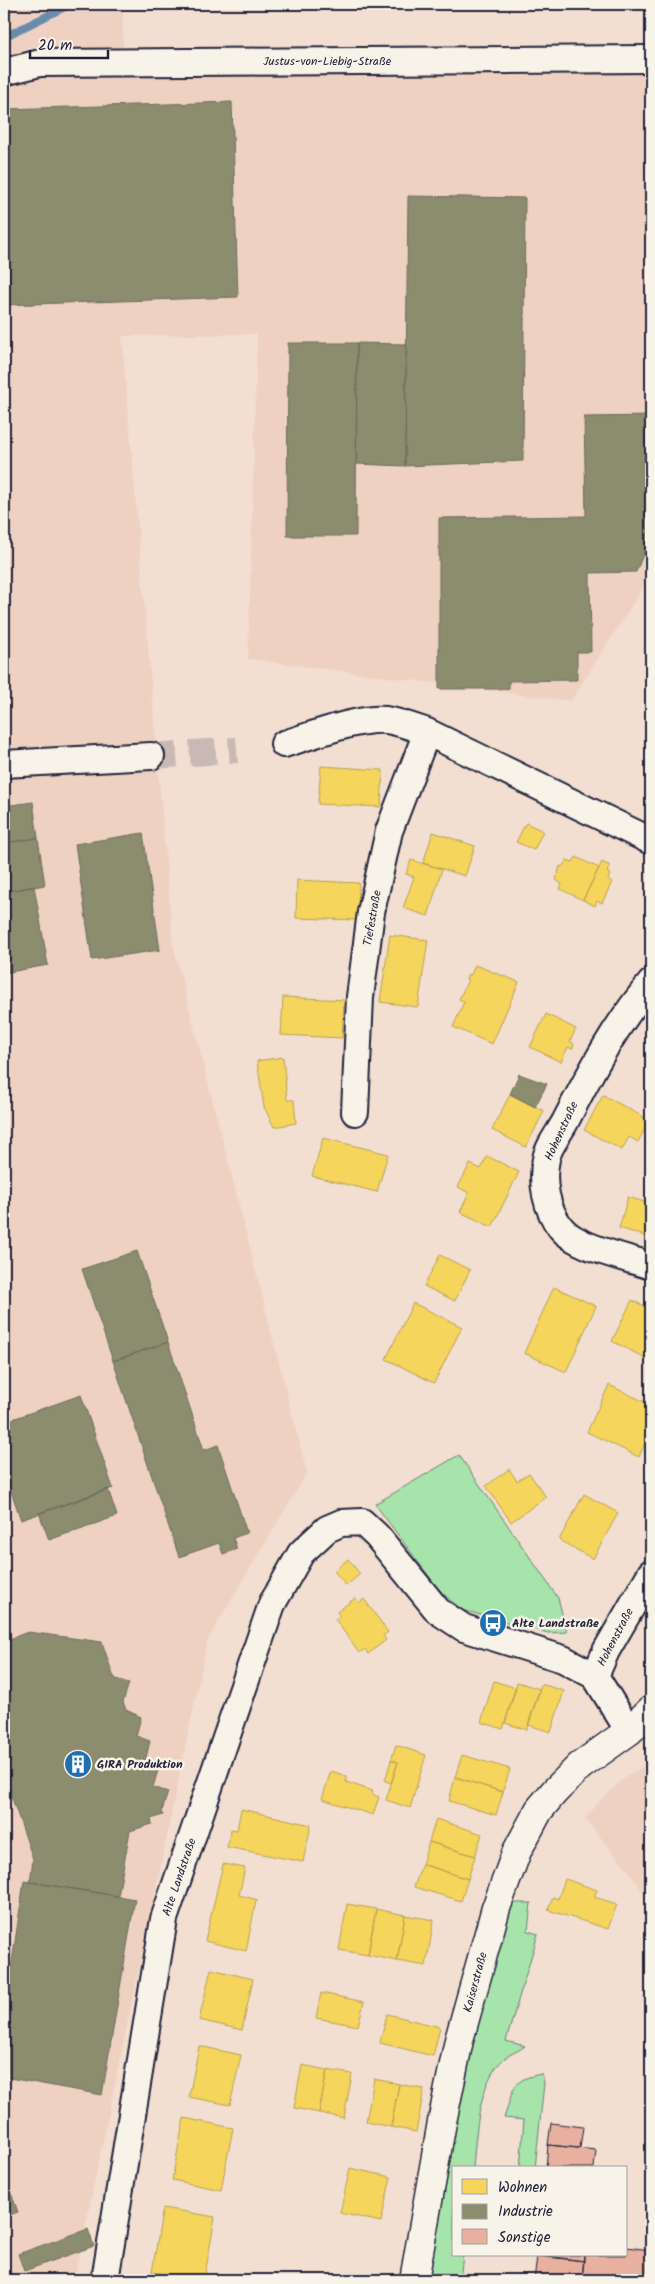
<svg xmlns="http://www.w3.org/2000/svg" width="655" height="2284" font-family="Kalam,sans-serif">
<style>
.built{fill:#efd1c2}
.green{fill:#a6e4ac;stroke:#648374}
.homes{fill:#f6d55c;stroke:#b69f52}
.industry{fill:#8c8c6e;stroke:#6c6c5f}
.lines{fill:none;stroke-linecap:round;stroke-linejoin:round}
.stream{stroke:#688cac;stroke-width:8}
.building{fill:#e8b09e;stroke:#22223b}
.minor-tunnel{stroke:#c8b9b4;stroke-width:26;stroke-dasharray:26 13;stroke-linecap:butt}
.minor-casing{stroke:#22223b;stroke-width:30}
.secondary-casing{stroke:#22223b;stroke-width:31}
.minor{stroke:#f7f3e8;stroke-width:26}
.secondary{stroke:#f7f3e8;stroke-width:28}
.labels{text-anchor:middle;stroke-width:5;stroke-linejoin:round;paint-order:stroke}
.street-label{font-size:12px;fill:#22223b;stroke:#f7f3e8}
.poi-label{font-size:12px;font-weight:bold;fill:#22223b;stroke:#f7f3e8;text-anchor:start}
</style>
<rect width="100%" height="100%" fill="#f2dfd2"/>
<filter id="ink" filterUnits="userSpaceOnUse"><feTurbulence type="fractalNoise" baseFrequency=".02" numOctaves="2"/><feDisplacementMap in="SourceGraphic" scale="10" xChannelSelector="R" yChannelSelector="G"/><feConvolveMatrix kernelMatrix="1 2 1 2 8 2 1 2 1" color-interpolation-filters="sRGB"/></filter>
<g filter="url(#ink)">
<path class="built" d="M4 4H123V52L651 44V575L571 701 248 659 257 334 122 336 173 944 307 1473 208 1639 74 2280H4Z
M651 1763V1904L628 1870 585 1819 599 1802 627 1775Z"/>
<path class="green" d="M459 1455 558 1598 567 1632 548 1633 462 1610 440 1591 375 1504Z
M511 1903H531L528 1931 538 1934 506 2041 525 2046C519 2051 511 2053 505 2058 478 2079 476 2136 473 2168H454V2255H463L460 2280H427L456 2111 484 1995Z
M542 2074 544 2083 535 2168H520L524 2120 504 2118C514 2090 510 2079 542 2074Z"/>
<path class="homes" d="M321 766 383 770 381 807 318 804Z
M526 823 543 831 534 850 516 842Z
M433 832 475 846 465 876 423 863Z
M576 857 599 868 583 900 560 889 562 884 556 880 560 866 562 867 567 860 573 862Z
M411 860 442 869 428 916 403 908 414 877 406 874Z
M602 862 610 866 607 872 610 874 608 879 612 882 602 903 597 901 595 906 583 900Z
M297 880 359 883 358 920 296 918Z
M390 935 428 940 418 1007 380 1002Z
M475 965 519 982 492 1044 453 1027 464 1002 459 999 468 980 466 979 468 974 471 975Z
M283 997 344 1000 342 1038 281 1035Z
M546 1014 576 1029 570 1041 574 1044 572 1049 568 1047 561 1062 530 1047Z
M283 1057 287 1100H294L296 1123 274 1127 264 1107 257 1061Z
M510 1094 544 1111 526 1147 492 1130Z
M603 1095 649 1120 638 1142 629 1137 622 1150 584 1130Z
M323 1138 388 1154 377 1192 312 1176Z
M487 1156 519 1172 492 1227 460 1212 469 1193 458 1187 470 1164 481 1169Z
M628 1197 651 1204V1238L619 1228Z
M440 1255 470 1270 455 1301 424 1286Z
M554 1287 596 1306 566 1372 524 1353Z
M632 1300 651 1310V1361L612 1341Z
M413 1303 462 1327 434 1383 386 1359Z
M609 1385 651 1405V1430L639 1457 587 1432Z
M509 1469 517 1481 529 1473 546 1497 511 1522 486 1486Z
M584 1494 618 1513 593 1559 559 1540Z
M348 1559 360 1574 346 1586 334 1571Z
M355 1598 359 1603 364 1599 388 1632 383 1636 386 1640 368 1654 365 1649 359 1653 335 1619 340 1616 337 1612Z
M494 1681 516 1688 503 1729 481 1722Z
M517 1682 540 1689 527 1730 505 1723Z
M541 1684 564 1691 551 1732 528 1725Z
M396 1745 426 1755 410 1808 386 1800 398 1762 391 1760Z
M462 1755 510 1769 503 1792 455 1777Z
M391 1760 398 1762 391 1783 385 1781Z
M331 1771 346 1776V1782L373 1791 372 1794 379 1797 373 1815 322 1799Z
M455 1777 503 1792 496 1815 449 1801Z
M241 1809 311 1825 303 1862 227 1847 231 1829 237 1830Z
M436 1819 482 1834 475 1856 429 1842Z
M429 1842 475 1856 468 1879 422 1864Z
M223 1864 245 1868 239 1895 258 1900 256 1901 246 1951 205 1941Z
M422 1864 468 1879 461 1901 414 1887Z
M565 1879 597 1890 594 1897 617 1904 608 1929 548 1910 553 1897 558 1899Z
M347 1904 376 1909 368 1955 339 1950Z
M376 1909 405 1915 397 1961 368 1955Z
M405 1915 434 1920 426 1966 397 1961Z
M211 1969 253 1979 242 2030 199 2020Z
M321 1993 364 2002 358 2026 316 2018Z
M387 2014 440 2027 433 2056 380 2043Z
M199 2046 241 2055 230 2105 189 2097Z
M302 2065 327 2070 319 2113 294 2108Z
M327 2070 352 2074 344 2118 319 2113Z
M374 2079 399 2084 391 2127 366 2122Z
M399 2084 424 2089 416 2132 391 2127Z
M184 2118 233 2128 221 2190 172 2180Z
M350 2168 391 2177 381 2222 340 2213Z
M163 2208 215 2217 204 2280 152 2272Z"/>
<path class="industry" d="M232 102 238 297 4 305V109Z
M408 196 525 198 523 461 405 466Z
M288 343H357L356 536H287Z
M357 343 406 344 405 466 356 464Z
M651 416V474L645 475V514H651V535L636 572 590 573 591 652H577V680L509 681V689H439V518L586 516 584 417Z
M33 802 38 838 4 843V806Z
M143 833 160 950 92 960 75 844Z
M38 838 45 885 4 892V843Z
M34 886 48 965 4 973V892Z
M519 1074 547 1084 535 1107 510 1094Z
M137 1251 168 1342 113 1361 82 1269Z
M168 1342 204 1450 218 1445 247 1533 233 1538 237 1549 223 1554 219 1543 179 1557 113 1361Z
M81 1395 113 1488 21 1520 4 1471V1422Z
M108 1489 117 1516 49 1540 39 1513Z
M28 1632 102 1642 113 1675 116 1679 129 1683 123 1702 126 1710 141 1717 136 1736 150 1741 145 1762 159 1767 153 1787 168 1792 162 1811 163 1815 151 1819 152 1824 130 1831 118 1896 30 1882 33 1859 4 1775V1641Z
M24 1881 135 1899 102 2095 4 2077V2016Z
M4 2174 18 2212 4 2217Z
M88 2229 94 2246 24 2271 18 2254Z"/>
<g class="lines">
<path class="stream" d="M4 37 71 4"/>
</g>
<path class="building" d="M551 2123 583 2127 580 2148 548 2145Z
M548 2145 596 2150 594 2168H546Z
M626 2247 651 2250V2280H582L584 2255H626Z
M540 2255H584V2261Z
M537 2256 584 2261 582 2280H534Z"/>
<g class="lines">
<path class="minor-tunnel" d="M151 756 237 750"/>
<g class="minor-casing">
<path id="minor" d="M4 72 40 63 651 59
M284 744C311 736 359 717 386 720 400 722 413 727 427 732L651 841
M4 764 151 756
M651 983C615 1025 590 1073 565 1122 559 1133 548 1147 546 1159 541 1182 546 1209 561 1228 577 1248 626 1257 651 1266
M355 1112 360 997 371 912 389 831 427 732
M595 1676 606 1651 651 1573
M105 2280 164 1919 272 1604 301 1553 327 1529 341 1523 362 1522 377 1536 438 1611 464 1628 563 1659 595 1676 629 1731"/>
</g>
<g class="secondary-casing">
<path id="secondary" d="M414 2280 442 2122 459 2040 496 1908 517 1851 539 1810 554 1792 580 1766 629 1731 651 1710"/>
</g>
<use href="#minor" class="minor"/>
<use href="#secondary" class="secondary"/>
</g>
</g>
<defs>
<g id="bus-disc" transform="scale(1.4375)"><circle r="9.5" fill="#1f6fb2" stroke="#f7f3e8"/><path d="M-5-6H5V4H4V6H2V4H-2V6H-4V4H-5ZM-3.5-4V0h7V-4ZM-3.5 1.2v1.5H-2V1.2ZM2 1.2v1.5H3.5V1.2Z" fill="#fff"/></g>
<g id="building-disc" transform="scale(1.4375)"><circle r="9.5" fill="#1f6fb2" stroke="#f7f3e8"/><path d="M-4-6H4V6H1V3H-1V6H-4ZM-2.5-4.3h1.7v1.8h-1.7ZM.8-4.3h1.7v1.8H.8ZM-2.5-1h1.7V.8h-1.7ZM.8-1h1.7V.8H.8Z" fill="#fff"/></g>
</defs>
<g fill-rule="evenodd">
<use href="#bus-disc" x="493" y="1623"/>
<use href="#building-disc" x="78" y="1764"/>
</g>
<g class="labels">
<g class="street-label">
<text x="327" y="65">Justus-von-Liebig-Straße</text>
<text transform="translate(372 918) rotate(-80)" y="4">Tiefestraße</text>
<text transform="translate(561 1131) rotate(-65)" y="4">Hohenstraße</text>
<text transform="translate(615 1637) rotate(-62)" y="4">Hohenstraße</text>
<text transform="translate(179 1877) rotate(-71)" y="4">Alte Landstraße</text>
<text transform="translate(475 1982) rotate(-75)" y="4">Kaiserstraße</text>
</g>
<g class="poi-label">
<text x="512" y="1627">Alte Landstraße</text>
<text x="97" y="1768">GIRA Produktion</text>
</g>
</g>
<rect width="655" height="2284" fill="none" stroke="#f7f3e8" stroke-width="20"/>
<rect x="10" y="10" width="635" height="2264" fill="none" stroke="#22223b" stroke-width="2" filter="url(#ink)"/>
<rect x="452" y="2166" width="175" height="90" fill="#f7f3e8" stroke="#a29fa3"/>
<rect x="462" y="2179" width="25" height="15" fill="#f6d55c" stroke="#a29fa3"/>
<text x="498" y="2192" font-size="15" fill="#22223b">Wohnen</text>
<rect x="462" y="2204" width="25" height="15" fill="#8c8c6e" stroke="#a29fa3"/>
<text x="498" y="2216" font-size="15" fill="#22223b">Industrie</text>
<rect x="462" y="2229" width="25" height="15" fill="#e8b09e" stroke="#a29fa3"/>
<text x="498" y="2242" font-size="15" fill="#22223b">Sonstige</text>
<path d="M30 50v8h78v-8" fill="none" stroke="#22223b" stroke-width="2.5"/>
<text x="38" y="50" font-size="15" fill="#22223b" stroke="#f7f3e8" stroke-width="4" paint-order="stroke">20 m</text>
</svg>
